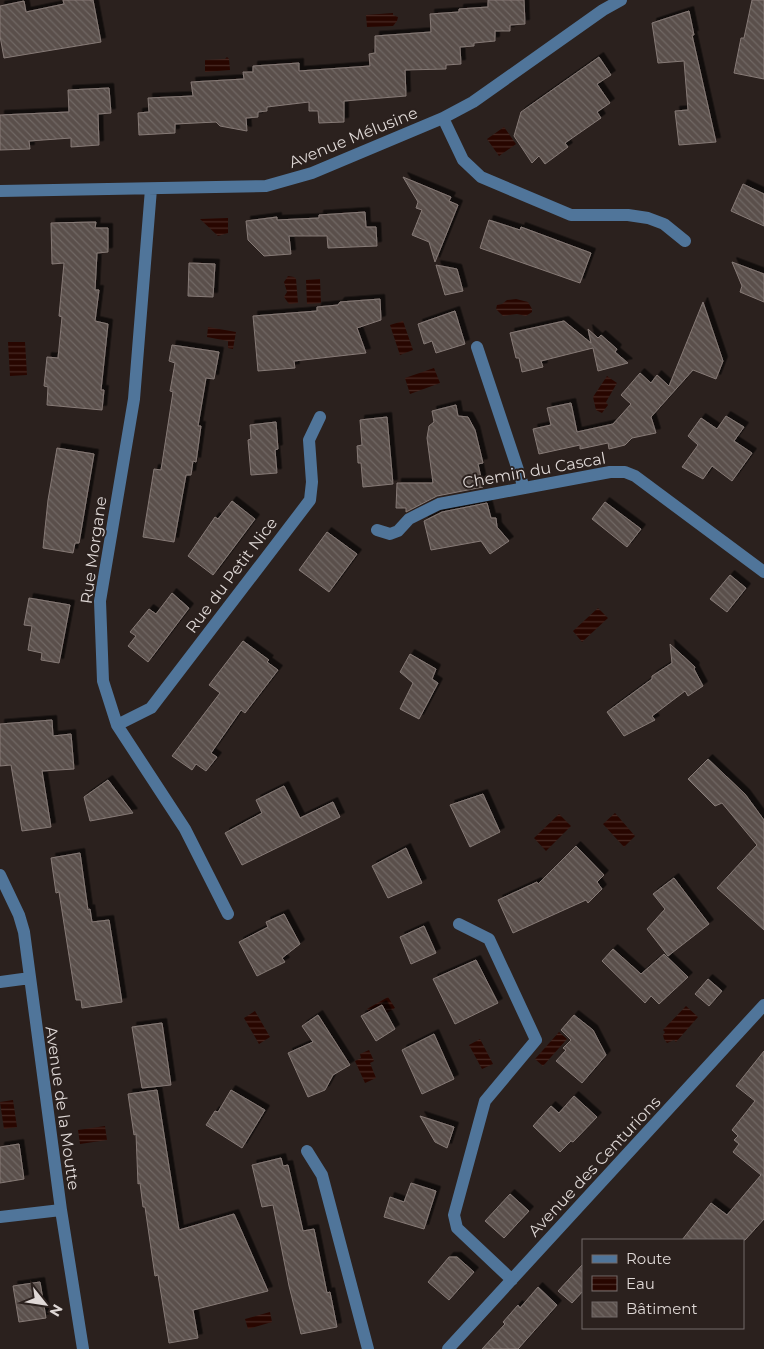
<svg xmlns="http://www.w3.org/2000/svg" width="764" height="1349" font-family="Montserrat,sans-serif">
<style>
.water{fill:url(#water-rules)}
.building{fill:url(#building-back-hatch);stroke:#867a76;filter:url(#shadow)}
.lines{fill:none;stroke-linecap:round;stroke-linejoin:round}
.minor{stroke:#50759a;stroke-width:12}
.labels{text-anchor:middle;stroke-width:4;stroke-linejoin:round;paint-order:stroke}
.street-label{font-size:16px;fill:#dfd8d6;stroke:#2b211e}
</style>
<defs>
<pattern id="water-rules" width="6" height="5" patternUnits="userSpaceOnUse" patternTransform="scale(1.25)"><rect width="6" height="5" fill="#280600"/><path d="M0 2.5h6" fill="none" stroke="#472a24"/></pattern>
<pattern id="building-back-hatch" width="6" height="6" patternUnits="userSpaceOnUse" patternTransform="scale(1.25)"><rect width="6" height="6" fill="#5a4f4b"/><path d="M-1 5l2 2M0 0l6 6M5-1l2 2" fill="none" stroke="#716864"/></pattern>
<filter id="shadow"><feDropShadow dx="4.5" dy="-4.5" stdDeviation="0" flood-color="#0009"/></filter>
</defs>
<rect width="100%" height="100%" fill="#2b211e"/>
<path class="water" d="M393 13V15L398 17 397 21 393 26 367 27 366 15Z
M227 57 229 59 230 70 205 72V60L225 59Z
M504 127 516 144 499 156 487 139Z
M228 218V233L218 236 200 219Z
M288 276 294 277 296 279 298 303 289 304 284 297 287 292 284 282Z
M320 279 321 303 307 304 306 280Z
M516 299 528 302 532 309V312L526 316 517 314 503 316 496 309 497 305 502 304 507 300Z
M403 321 413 350 400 355 390 325Z
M208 327 236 332 233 349 228 348V341L207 337Z
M8 342H25L27 375 10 376Z
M434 368 440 383 410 394 405 378Z
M607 376 617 383 606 402 608 405 602 413 596 410 593 397Z
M598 608 608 618 582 642 573 631Z
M615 813 635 836 624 847 603 824Z
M559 814 571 826 546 851 534 838Z
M388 997 395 1008 374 1021 367 1009Z
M686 1006 698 1017 676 1042 674 1040 667 1043 664 1039 663 1035 665 1032 663 1030Z
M255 1011 270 1037 259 1044 244 1018Z
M559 1032 567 1039 543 1066 535 1059Z
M480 1039 493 1064 482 1069 469 1045Z
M369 1050 374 1061 370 1063 376 1078 365 1083 355 1061 361 1058 360 1054Z
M13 1100 17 1127 4 1129 0 1102Z
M105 1126 107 1140 80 1144 78 1130Z
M270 1312 272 1322 248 1329 245 1319Z"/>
<path class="building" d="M63 0H93L101 42 4 58 0 36V6L24 1 26 12 64 4Z
M488 0H524L525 24 510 25V31H495V41L474 43V46L460 47 461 64 446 65V69L405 70 406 96 344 101V122L319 123 318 111H309V102L267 107V111L258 112V117L246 118 247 131 220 126 216 122 175 124V133L139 135 138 113 149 112 148 98 193 96 191 82 244 79 243 72H253V66L299 63V71L370 66 369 54 375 53V36L431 32 430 14 459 12V9L488 7Z
M752 0H764V79L734 73 741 38H744Z
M689 11 694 35H692L716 142 679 145 675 111 688 110 684 61 658 63 652 23Z
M599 57 611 75 597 84 610 103 597 112 601 118 565 143 568 147 545 164 539 156 532 163 514 136 521 112Z
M109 88 111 113 98 114 99 145 71 147V138L29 141 30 149 0 150V115L69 112 68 90Z
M403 177 451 197 449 201 458 205 435 262 429 242 412 235 422 210 416 208 418 202Z
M743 184 764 194V226L731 211Z
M365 212 366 227H376L377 246 328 248 327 236H289L291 254 264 256 248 240 246 221 277 217V220L319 218V215Z
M489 220 520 230 521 227 591 253 580 283 480 248Z
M96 222 95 228H108V252L97 253 95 290H99L95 321 108 324 101 390H104L102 410 47 405 48 387 44 386 47 357 58 358 62 317 59 316 64 263 52 264 51 223Z
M732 262 764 274V302L740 292 742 286Z
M189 263 215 264 213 297 188 296Z
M436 265 457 269 463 291 445 295Z
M380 299 381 320 357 328 366 353 294 361 295 368 258 371 253 316 317 311V307L338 305 340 302Z
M703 302 723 361 716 379 693 370 651 417 656 433 632 438 625 445 609 449 608 443 580 449V445L539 454 533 429 551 425 547 408 571 403 577 432 613 424 631 404 621 395 640 373 651 383 657 375 669 386Z
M455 311 465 344 436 353 432 341 424 344 418 324Z
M564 321 591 343 588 329 598 338 601 335 617 349 615 352 628 363 598 371 593 348 541 361 543 367 522 372 519 358H516L510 333Z
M172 345 219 352 214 379 206 378 198 426H201L196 462 193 461 191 475H186L174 542 143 537 154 469 161 470 173 392 170 391 175 363 169 361Z
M456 405 458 416 468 417 475 430 483 463 478 464 483 487 437 496 406 512V508H396L397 483H433L427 438 429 426 434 422 432 411Z
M726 416 744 427 734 441 752 453 732 481 712 466 703 479 682 467 698 445 688 436 701 418 717 429Z
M387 417 393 484 363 487 361 463H358L357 446 362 445 360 420Z
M276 422 278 449 275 450 277 473 251 475 248 440 251 439 250 425Z
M57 448 94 454 79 543H75L73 553 43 548 48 500Z
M232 501 255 519 213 575 188 556 215 517 218 519Z
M605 502 641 529 627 547 592 519Z
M487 503 491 518H496L497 527 509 541 490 554 481 541 431 550 424 521 442 512Z
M327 532 357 554 329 592 299 570Z
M730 575 746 588 727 612 710 599Z
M172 593 189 608 148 662 128 646 136 636 130 632 149 609 156 614Z
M29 598 70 605 59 663 41 660 42 653 28 650 32 626 24 625Z
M243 641 269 660 267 662 278 670 245 713 241 710 211 753 217 757 206 771 196 764 192 770 172 756 220 693 209 685Z
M670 644 695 667 694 669 703 686 688 696 685 691 652 716 655 720 624 736 607 712 652 679V676L672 663Z
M410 654 436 669 432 679 438 683 419 719 400 709 413 683 400 672Z
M52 720 53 736 71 734 74 769 42 771 51 827 22 831 11 765 0 766V724Z
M708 759 745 794 764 820V930L717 888 757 845 722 803 715 806 688 779Z
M108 780 133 813 90 821 84 797Z
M284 786 300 818 333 802 340 817 242 865 225 833 262 813 256 800Z
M483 794 500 832 470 847 450 805Z
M576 846 604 875 597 882 602 889 588 903 586 900 513 933 498 900 537 882 538 884Z
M406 848 422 883 388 898 372 866Z
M80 853 88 910 90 909 92 922 109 920 122 1002 82 1008 81 1000H76L59 892 56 893 51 858Z
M674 878 709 924 668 956 647 929 665 909 653 894Z
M284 914 300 944 282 958 285 962 257 976 239 942 268 927 266 922Z
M424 926 436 953 411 964 400 937Z
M613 949 641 974 664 954 688 977 659 1004 651 996 645 1003 602 961Z
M476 960 498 1003 455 1024 433 979Z
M708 979 722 991 709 1006 695 994Z
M382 1005 395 1029 376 1041 361 1016Z
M318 1015 350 1065 333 1075 325 1090 308 1097 288 1053 313 1042 302 1026Z
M574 1015 593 1030 606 1055 582 1083 556 1061 566 1050 563 1048 571 1040 561 1030Z
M162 1023 171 1085 142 1088 132 1027Z
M434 1034 454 1079 422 1094 402 1050Z
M764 1051V1219L745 1240H682L711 1203 727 1215 761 1175 733 1152 739 1144 734 1140 738 1136 732 1130 755 1101 736 1086Z
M157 1090 179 1230 234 1214 268 1291 193 1310 198 1338 169 1343 158 1275 155 1276 145 1207H143L140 1183 138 1184 136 1134 134 1135 128 1094Z
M231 1090 265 1110 242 1148 206 1125 215 1111 218 1112Z
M574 1096 597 1117 573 1142 571 1141 560 1152 533 1126 551 1106 559 1113Z
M420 1116 454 1127 447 1148 435 1142Z
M19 1144 24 1179 0 1183V1147Z
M281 1158 283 1166 288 1165 303 1231 314 1229 327 1293 330 1292 337 1327 301 1334 289 1286 273 1205 262 1207 252 1165Z
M411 1183 436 1191 424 1229 384 1217 390 1197 404 1202Z
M510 1194 529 1211 504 1238 485 1221Z
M449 1257H457L474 1272 449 1300 428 1282Z
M583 1264V1291L572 1303 558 1291Z
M40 1282 46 1318 19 1322 13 1286Z
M538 1287 557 1305 518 1349H482L505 1324 503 1322 518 1305 520 1308Z"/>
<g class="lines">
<path class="minor" d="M443 118 463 160 481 177 571 215H628L648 218 664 224 685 241
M151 189 134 399 100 601 103 681 117 725 185 829 228 914
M0 191 266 186 312 173 443 118 473 102 603 10 621 0
M477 347 524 488
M377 530 390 534 398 531 409 519 439 504 610 472H625L635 476 764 572
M117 725 151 708 310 500 312 482 309 440 320 417
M0 875 19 915 24 932 61 1210 83 1349
M459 924 489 939 536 1040 485 1101 454 1215 457 1228 512 1280
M0 982 30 978
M307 1151 322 1175 368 1349
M0 1217 61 1210
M448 1349 764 1005"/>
</g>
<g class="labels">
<g class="street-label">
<text transform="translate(353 137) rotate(-22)" y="6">Avenue Mélusine</text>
<text transform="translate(534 470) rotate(-10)" y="6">Chemin du Cascal</text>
<text transform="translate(93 550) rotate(-82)" y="6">Rue Morgane</text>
<text transform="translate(231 575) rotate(-53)" y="6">Rue du Petit Nice</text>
<text transform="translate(63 1108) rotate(82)" y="6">Avenue de la Moutte</text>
<text transform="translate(594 1166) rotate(-47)" y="6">Avenue des Centurions</text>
</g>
</g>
<rect x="582" y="1239" width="162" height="90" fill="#2b211e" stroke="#736a68"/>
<rect x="592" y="1255" width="25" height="8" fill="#50759a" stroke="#736a68"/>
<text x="626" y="1264" font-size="15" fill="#dfd8d6">Route</text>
<rect x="592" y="1276" width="25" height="15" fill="url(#water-rules)" stroke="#736a68"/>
<text x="626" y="1289" font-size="15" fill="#dfd8d6">Eau</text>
<rect x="592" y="1302" width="25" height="15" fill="url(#building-back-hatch)" stroke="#736a68"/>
<text x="626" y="1314" font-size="15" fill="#dfd8d6">Bâtiment</text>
<g transform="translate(45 1304) rotate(120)" stroke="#2b211e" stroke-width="4" paint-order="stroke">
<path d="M0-4L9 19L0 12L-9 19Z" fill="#dfd8d6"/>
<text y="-8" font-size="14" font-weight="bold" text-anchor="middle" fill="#dfd8d6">N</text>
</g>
</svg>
